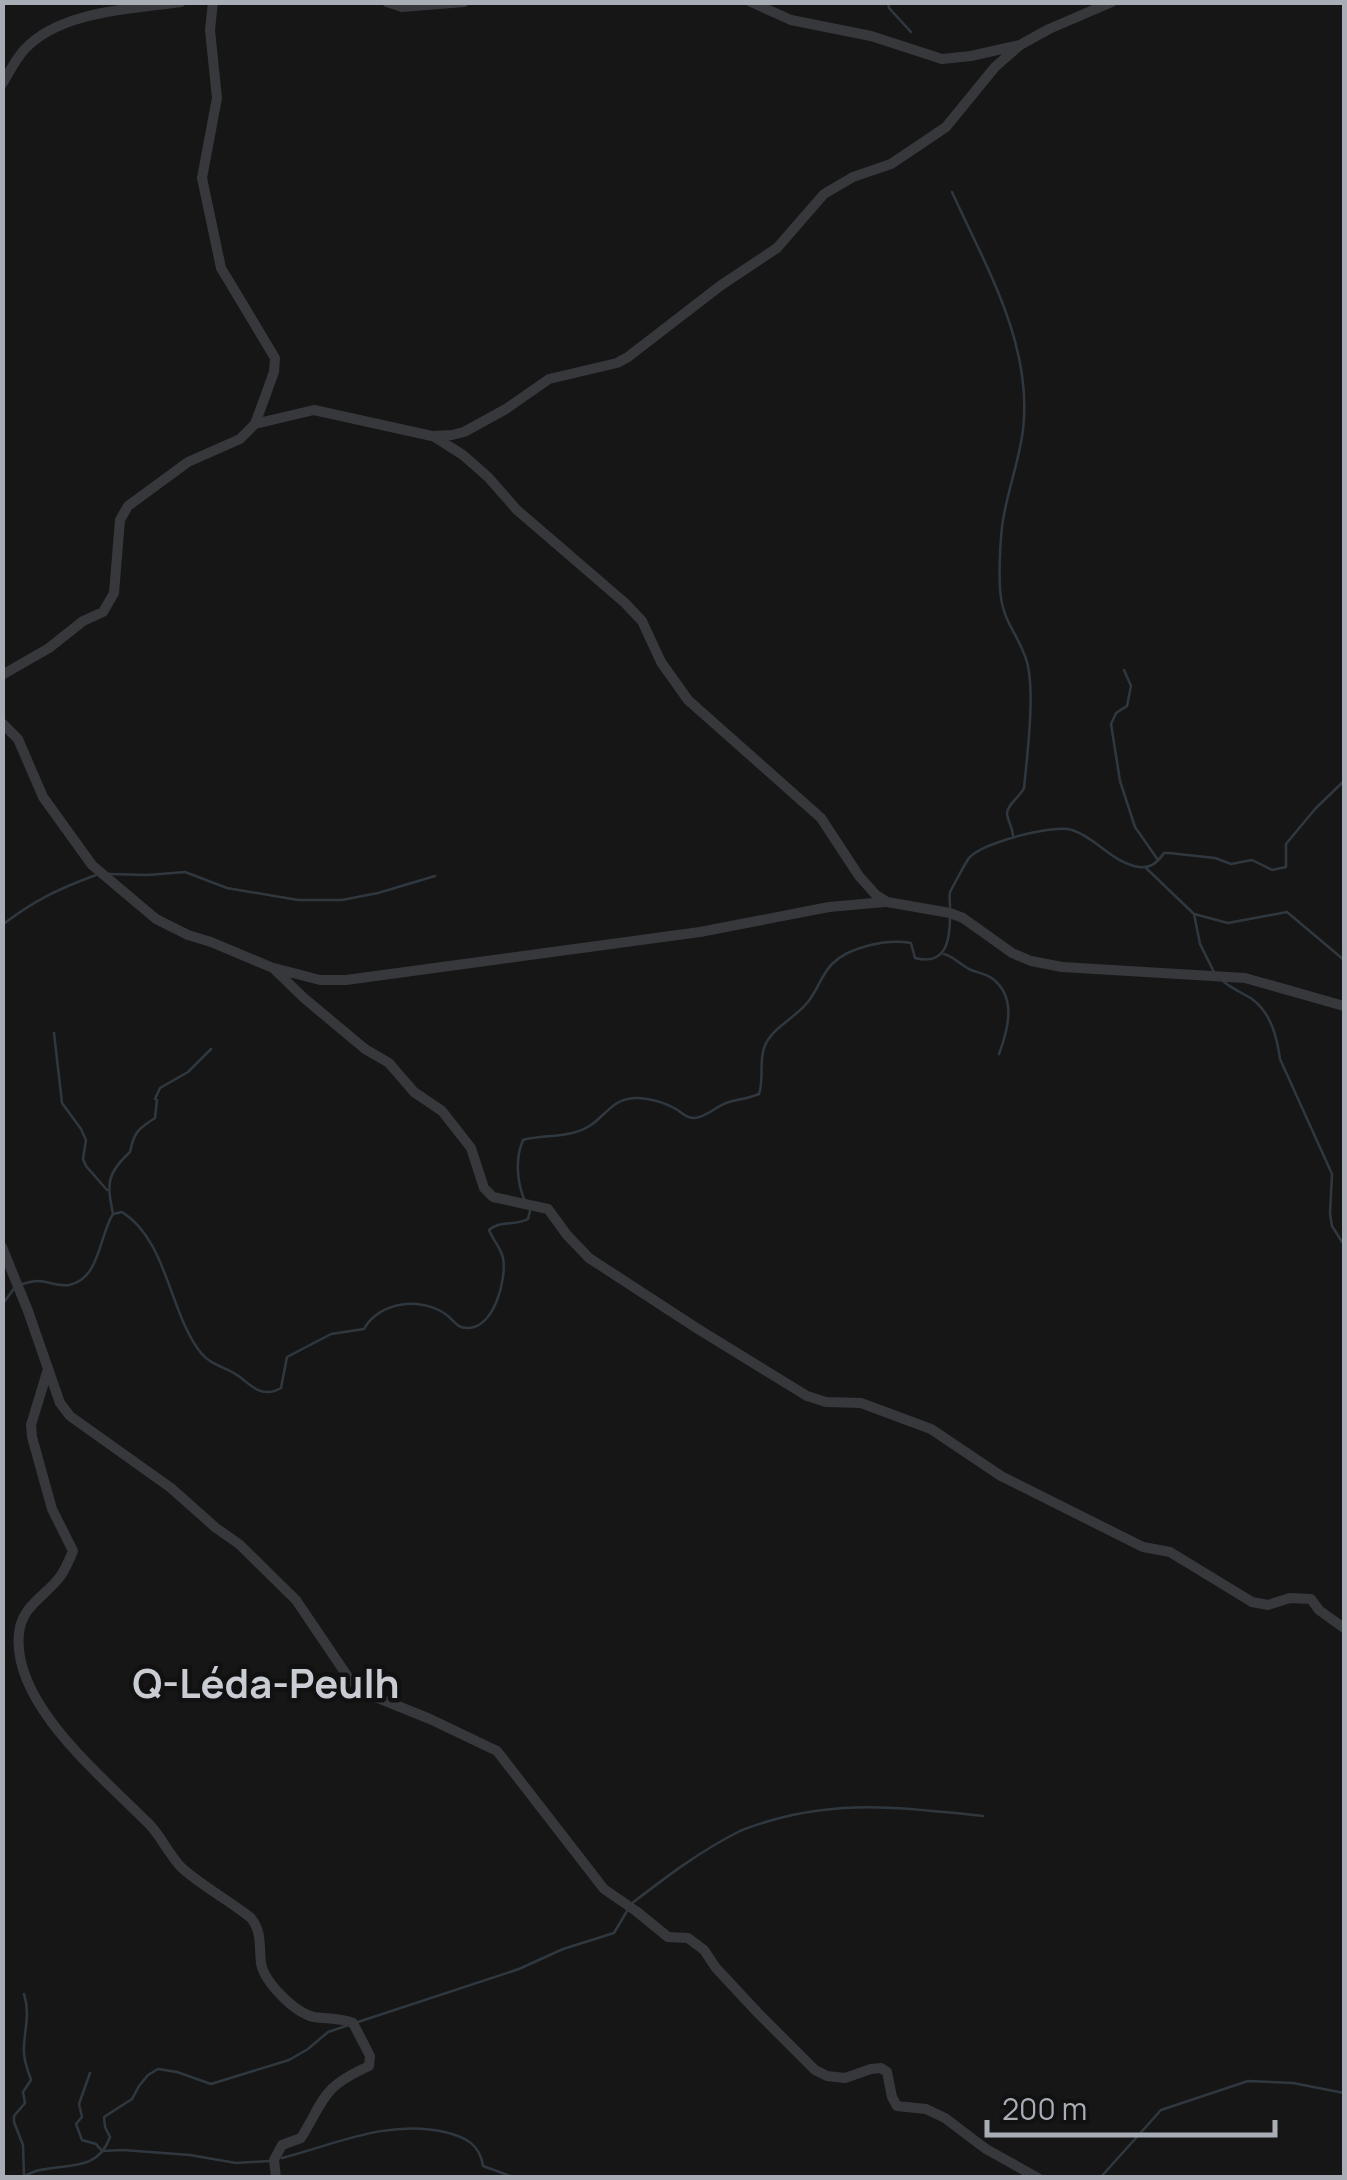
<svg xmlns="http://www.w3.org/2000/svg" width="1347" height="2180" font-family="Manrope,sans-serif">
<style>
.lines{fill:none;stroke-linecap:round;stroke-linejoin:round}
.stream{stroke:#30383f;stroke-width:2.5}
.minor{stroke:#37383c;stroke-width:10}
.labels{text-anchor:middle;stroke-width:9;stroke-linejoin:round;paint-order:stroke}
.quarter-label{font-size:40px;font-weight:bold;fill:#c9ccd2;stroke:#111112}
</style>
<rect width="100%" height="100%" fill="#161617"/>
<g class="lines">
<path class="stream" d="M888 2 889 8 911 32
M952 192C986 267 1033 345 1023 430 1019 463 1006 494 1002 527 1000 547 999 569 1000 588 1002 623 1017 631 1026 659 1036 688 1027 757 1024 788 1020 797 1007 804 1007 814 1008 821 1013 829 1013 836
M1124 670 1131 686 1127 706 1116 713 1111 724 1120 781 1135 827 1158 860
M1146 868 1194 914 1228 923 1287 912 1344 960
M109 874 148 875 185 872 227 888 298 900H342L378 893 435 876
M950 907C950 902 949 897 950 892 951 890 967 860 969 858 981 843 1053 824 1072 830 1097 838 1111 862 1139 867 1150 869 1158 862 1164 853H1169L1215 858 1231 864 1252 860 1272 870 1286 867V844L1315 809 1344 781
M1194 914 1200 944 1214 972
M2 925C35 900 58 889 96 875
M944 954C955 957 960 965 971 970 979 973 987 974 993 979 1017 998 1008 1030 999 1054
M1223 981C1232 989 1243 993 1252 999 1271 1013 1277 1037 1280 1059L1332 1174 1330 1214 1332 1226 1344 1245
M54 1033 62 1103 81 1129 86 1140 83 1159 86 1166 107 1190
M524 1199C517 1181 515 1159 523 1140 545 1134 570 1139 591 1125 603 1117 613 1101 628 1099 642 1096 661 1101 674 1108 681 1111 685 1118 694 1118 706 1118 717 1105 729 1102 740 1099 747 1099 759 1094 764 1079 759 1064 764 1048 771 1028 794 1019 807 1003 817 992 821 975 832 964 850 946 888 939 911 943L915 958C946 966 950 941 950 915
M113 1214C107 1184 106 1174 130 1152 134 1132 138 1129 155 1118L157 1100 155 1099 160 1088 188 1072 211 1049
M22 1284C27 1283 32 1281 38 1281 49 1281 57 1287 69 1285 100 1279 99 1236 113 1214L122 1212C168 1241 169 1313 201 1353 210 1365 229 1368 240 1377 253 1388 264 1398 281 1388L287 1357 331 1334 364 1329C379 1301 423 1296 448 1316 454 1321 457 1328 467 1328 494 1329 507 1279 503 1258 501 1248 493 1240 489 1230 500 1220 515 1226 528 1219L530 1211
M2 1305 15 1287
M631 1904C666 1877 700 1851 740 1831 749 1827 759 1824 769 1821 843 1799 908 1808 983 1816
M24 1994C30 2013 25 2027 24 2046 23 2058 27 2068 31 2080L23 2092 25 2103 14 2116V2122L23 2145 24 2176
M358 2022 519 1969 563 1949 614 1933 627 1911
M90 2073 79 2104 82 2117 76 2124 82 2140 96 2144 102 2151 123 2150 190 2155 236 2163 269 2161
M282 2158C336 2144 388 2119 445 2132 465 2137 480 2144 483 2166L516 2178
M22 2178C51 2157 95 2180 110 2137L105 2127 104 2117 132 2099 139 2086 148 2075 158 2069 177 2072 211 2084 289 2060 308 2049 328 2032 346 2026
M1100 2178 1161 2110 1248 2081 1293 2083 1344 2093"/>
<path class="minor" d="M213 2 210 30 217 98 202 178 221 268 275 358 274 372 255 424
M387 2 402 7 464 2
M751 2 791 20 871 36 942 59 971 56 1020 45 1049 29 1112 2
M2 84C9 73 15 60 24 50 59 11 131 9 181 2
M433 436 463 455 488 477 517 510 625 603 642 621 661 662 688 700 821 818 859 876 876 895 887 902 950 913 963 918 1012 953 1031 961 1062 967 1245 978 1344 1006
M2 675 49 648 83 621 103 612 114 593 120 520 128 506 188 462 240 439 255 424 314 410 432 436 452 435 464 432 506 409 549 379 617 363 628 357 720 286 777 248 824 194 853 177 891 164 946 127 995 67 1020 45
M2 723 18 739 43 797 92 865 156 919 188 935 211 942 273 968 304 998 365 1049 389 1063 414 1092 442 1111 471 1148 484 1188 493 1197 548 1209 567 1235 589 1258 698 1329 807 1396 826 1402 861 1403 931 1429 1001 1476 1143 1547 1170 1552 1252 1602 1268 1605 1290 1598 1311 1599 1319 1610 1344 1628
M274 968 320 980H346L700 932 829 907 885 902
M2 1247 28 1311 60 1403 70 1416 171 1488 216 1528 239 1544 296 1600 348 1677 363 1692 430 1719 497 1751 604 1889 636 1911 668 1937 688 1938 704 1950 716 1968 758 2013 815 2070 827 2076 845 2078 871 2069 881 2068 887 2072 892 2097 897 2106 926 2109 945 2118 986 2149 1038 2178
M48 1369 31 1425 32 1437 52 1509 73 1551C69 1560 65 1571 59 1578 43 1598 22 1606 19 1633 11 1704 104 1778 150 1825 162 1838 170 1856 182 1868 202 1886 230 1901 251 1918 262 1932 259 1945 261 1963 264 1982 295 2013 314 2017 328 2019 340 2018 353 2023L370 2056 369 2066C321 2088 326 2097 301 2138L282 2145 274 2160 276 2178"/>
</g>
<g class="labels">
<g class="quarter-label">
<text x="266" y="1698">Q-Léda-Peulh</text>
</g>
</g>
<rect width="1347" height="2180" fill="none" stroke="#a9adb6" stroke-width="10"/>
<path d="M987 2120v15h288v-15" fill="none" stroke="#a9adb6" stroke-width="5"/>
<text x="1002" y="2120" font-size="30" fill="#a9adb6" stroke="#111112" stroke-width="8" paint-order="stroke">200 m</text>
</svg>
